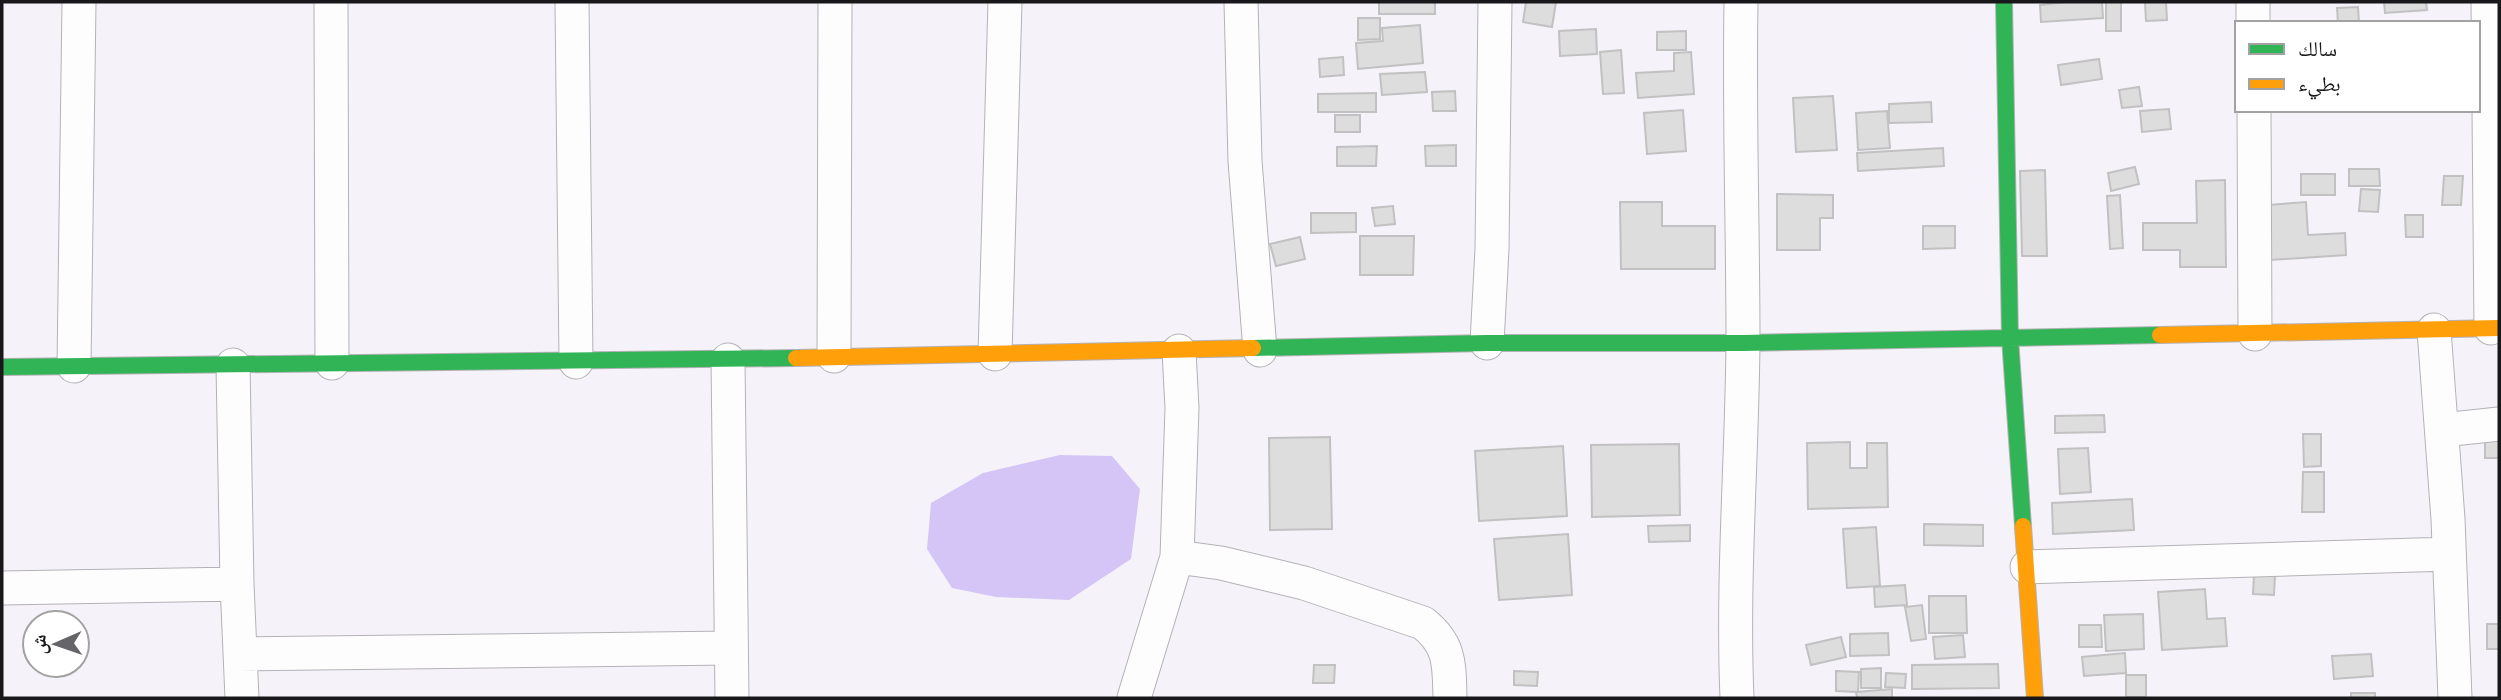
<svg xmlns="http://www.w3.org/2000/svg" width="2501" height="700" font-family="'Space Grotesk','Noto Naskh Arabic',sans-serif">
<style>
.water{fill:#d5c5f6}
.building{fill:#ddddde;stroke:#c1c1c2;stroke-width:2}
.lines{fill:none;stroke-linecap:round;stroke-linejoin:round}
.street-casing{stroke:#b4b2b6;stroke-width:35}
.fast-casing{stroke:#b4b2b6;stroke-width:18}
.slow-casing{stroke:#b4b2b6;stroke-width:18}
.street{stroke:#fefdfe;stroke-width:33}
.fast{stroke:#30b455;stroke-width:16}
.slow{stroke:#ff9f0a;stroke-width:16}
</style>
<rect width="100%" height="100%" fill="#f5f3f9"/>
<path class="water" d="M1060 455 1112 456 1140 489 1131 559 1069 600 996 597 952 588 927 549 931 503 983 473Z"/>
<path class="building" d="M1379 2H1435V14H1379Z
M1526 2H1556L1552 27 1523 22Z
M2065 2H2102L2103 18 2041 22 2040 5Z
M2106 2H2121V31H2106Z
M2145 2H2166L2167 20 2146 21Z
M2384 2H2426L2427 10 2385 13Z
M2358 7 2359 23H2338L2337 8Z
M1358 18H1380V39L1358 40Z
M1420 25 1423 63 1358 69 1356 43 1383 41 1382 28Z
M1596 29 1597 54 1560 56 1559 31Z
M1686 31V50H1657V32Z
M1621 50 1624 93 1603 94 1600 52Z
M1691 52 1694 94 1638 98 1636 73 1674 71V53Z
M1343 57 1344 75 1320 77 1319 59Z
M2099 59 2102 79 2061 85 2058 65Z
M1425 72 1427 92 1382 95 1380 74Z
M2139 87 2142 106 2122 108 2119 90Z
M1455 91 1456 111H1433L1432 92Z
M1376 93V112H1318V94Z
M1833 96 1837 150 1796 152 1793 98Z
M1931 102 1932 122 1889 123V104Z
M2169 109 2171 129 2142 132 2140 111Z
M1683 110 1686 151 1647 154 1644 113Z
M1887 111 1890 148 1858 150 1856 113Z
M1335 115H1360V132H1335Z
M1456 145V166H1426L1425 146Z
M1377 146 1376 166H1337V147Z
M1943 148 1944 166 1858 171 1857 153Z
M2135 167 2139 184 2111 191 2108 173Z
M2349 169H2379L2380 186H2349Z
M2045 170 2047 256H2022L2020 171Z
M2301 174H2335V195H2301Z
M2444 176H2463L2461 205H2442Z
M2225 180 2226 267H2180V250H2143V223H2197L2196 181Z
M2361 189 2380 190 2378 212 2359 211Z
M1777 194 1833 195V218H1820V250H1777Z
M2120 195 2123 248 2110 249 2107 196Z
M1620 202H1662V226H1715V269H1621Z
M2306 202 2308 235 2345 233 2346 255 2271 260 2268 205Z
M1393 206 1395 224 1375 226 1372 208Z
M1311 213H1356V232L1311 233Z
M2405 215H2423V237H2406Z
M1923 226H1955V248L1923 249Z
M1360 236H1414L1413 275H1360Z
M1300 237 1305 259 1276 266 1270 244Z
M2104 415 2105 432 2055 433V416Z
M2485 433H2499V458H2485Z
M2303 434H2321V466L2304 467Z
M1330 437 1332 529 1270 530 1269 438Z
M1850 442V468H1867V443H1887L1888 507 1808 509 1807 443Z
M1679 444 1680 515 1592 517 1591 445Z
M1563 446 1567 516 1479 521 1475 451Z
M2088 448 2091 492 2060 494 2058 449Z
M2303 472H2324V512H2302Z
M2132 499 2134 530 2053 534 2052 503Z
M1924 524 1983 525V546L1924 545Z
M1690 525V541L1649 542 1648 526Z
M1876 527 1880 586 1847 588 1843 529Z
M1568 534 1572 595 1499 600 1494 539Z
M2254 575H2275L2274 595 2253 594Z
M1905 585 1907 605 1875 607 1874 587Z
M2205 589 2207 619 2225 618 2227 646 2162 650 2158 592Z
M1929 596H1966L1967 633H1929Z
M1922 605 1926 639 1911 641 1905 607Z
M2143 614 2144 649 2106 651 2104 615Z
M2487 624H2499V649H2487Z
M2079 625H2101L2102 647H2079Z
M1888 633 1889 655 1850 656V634Z
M1963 635 1965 657 1935 659 1933 637Z
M1841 637 1846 657 1811 665 1806 645Z
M2125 653 2126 673 2084 676 2082 657Z
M2371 654 2373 676 2334 679 2332 656Z
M1998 664 1999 688 1912 689V665Z
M1314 665H1335L1334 683H1313Z
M1881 668V688H1861V669Z
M1514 671 1538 672 1537 686 1514 685Z
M1836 671 1859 672 1858 692 1836 691Z
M1886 673 1906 674 1905 688 1885 687Z
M2126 675H2146V697H2126Z
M1892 689V698H1857L1856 692Z
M2351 693H2375V698H2351Z"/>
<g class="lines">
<g class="street-casing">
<path id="street" d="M331 2 332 363
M572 2 576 362
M1241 2 1245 161 1260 350
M2253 2V23
M2488 2 2491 328
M2254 110 2255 334
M2434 330 2448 519 2455 698
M1487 343 1492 249 1495 2
M995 354 1005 2
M834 356 835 2
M728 360 732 698
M233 365 237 584 242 698
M74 366 79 2
M2443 430 2499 424
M1177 557 1182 408 1179 351
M2027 567 2449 554
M2 588 237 584
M240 654 731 648
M1134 698 1177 557 1221 563 1304 583 1423 623C1451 645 1449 665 1450 698
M1737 698C1732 579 1742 461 1743 342 1743 229 1739 115 1741 2"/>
</g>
<g class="fast-casing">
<path id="fast" d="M2004 2 2010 338 2023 526
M1253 348 1487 343H1743L2160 335
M2 367 796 358"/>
</g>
<g class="slow-casing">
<path id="slow" d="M2160 335 2499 328
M796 358 1253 348
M2023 526 2035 698"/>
</g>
<use href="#street" class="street"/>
<use href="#fast" class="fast"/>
<use href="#slow" class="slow"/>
</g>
<rect width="2501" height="700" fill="none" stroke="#18171a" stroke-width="7"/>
<rect x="2235" y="21" width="245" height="91" fill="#ffffff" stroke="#a3a2a3" stroke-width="2"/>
<rect x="2249" y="44" width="35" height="10" fill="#30b455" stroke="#a3a2a3" stroke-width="2"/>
<text x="2298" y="56" font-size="21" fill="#18171a">سالك</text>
<rect x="2249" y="79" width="35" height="10" fill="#ff9f0a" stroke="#a3a2a3" stroke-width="2"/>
<text x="2298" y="91" font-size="21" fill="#18171a">بطيء</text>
<g transform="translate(56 644) rotate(268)"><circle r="33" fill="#ffffff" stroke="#a3a2a3" stroke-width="2"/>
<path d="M0-5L12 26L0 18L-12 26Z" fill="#656468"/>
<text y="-10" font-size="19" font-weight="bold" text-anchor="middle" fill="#18171a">ش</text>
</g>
</svg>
